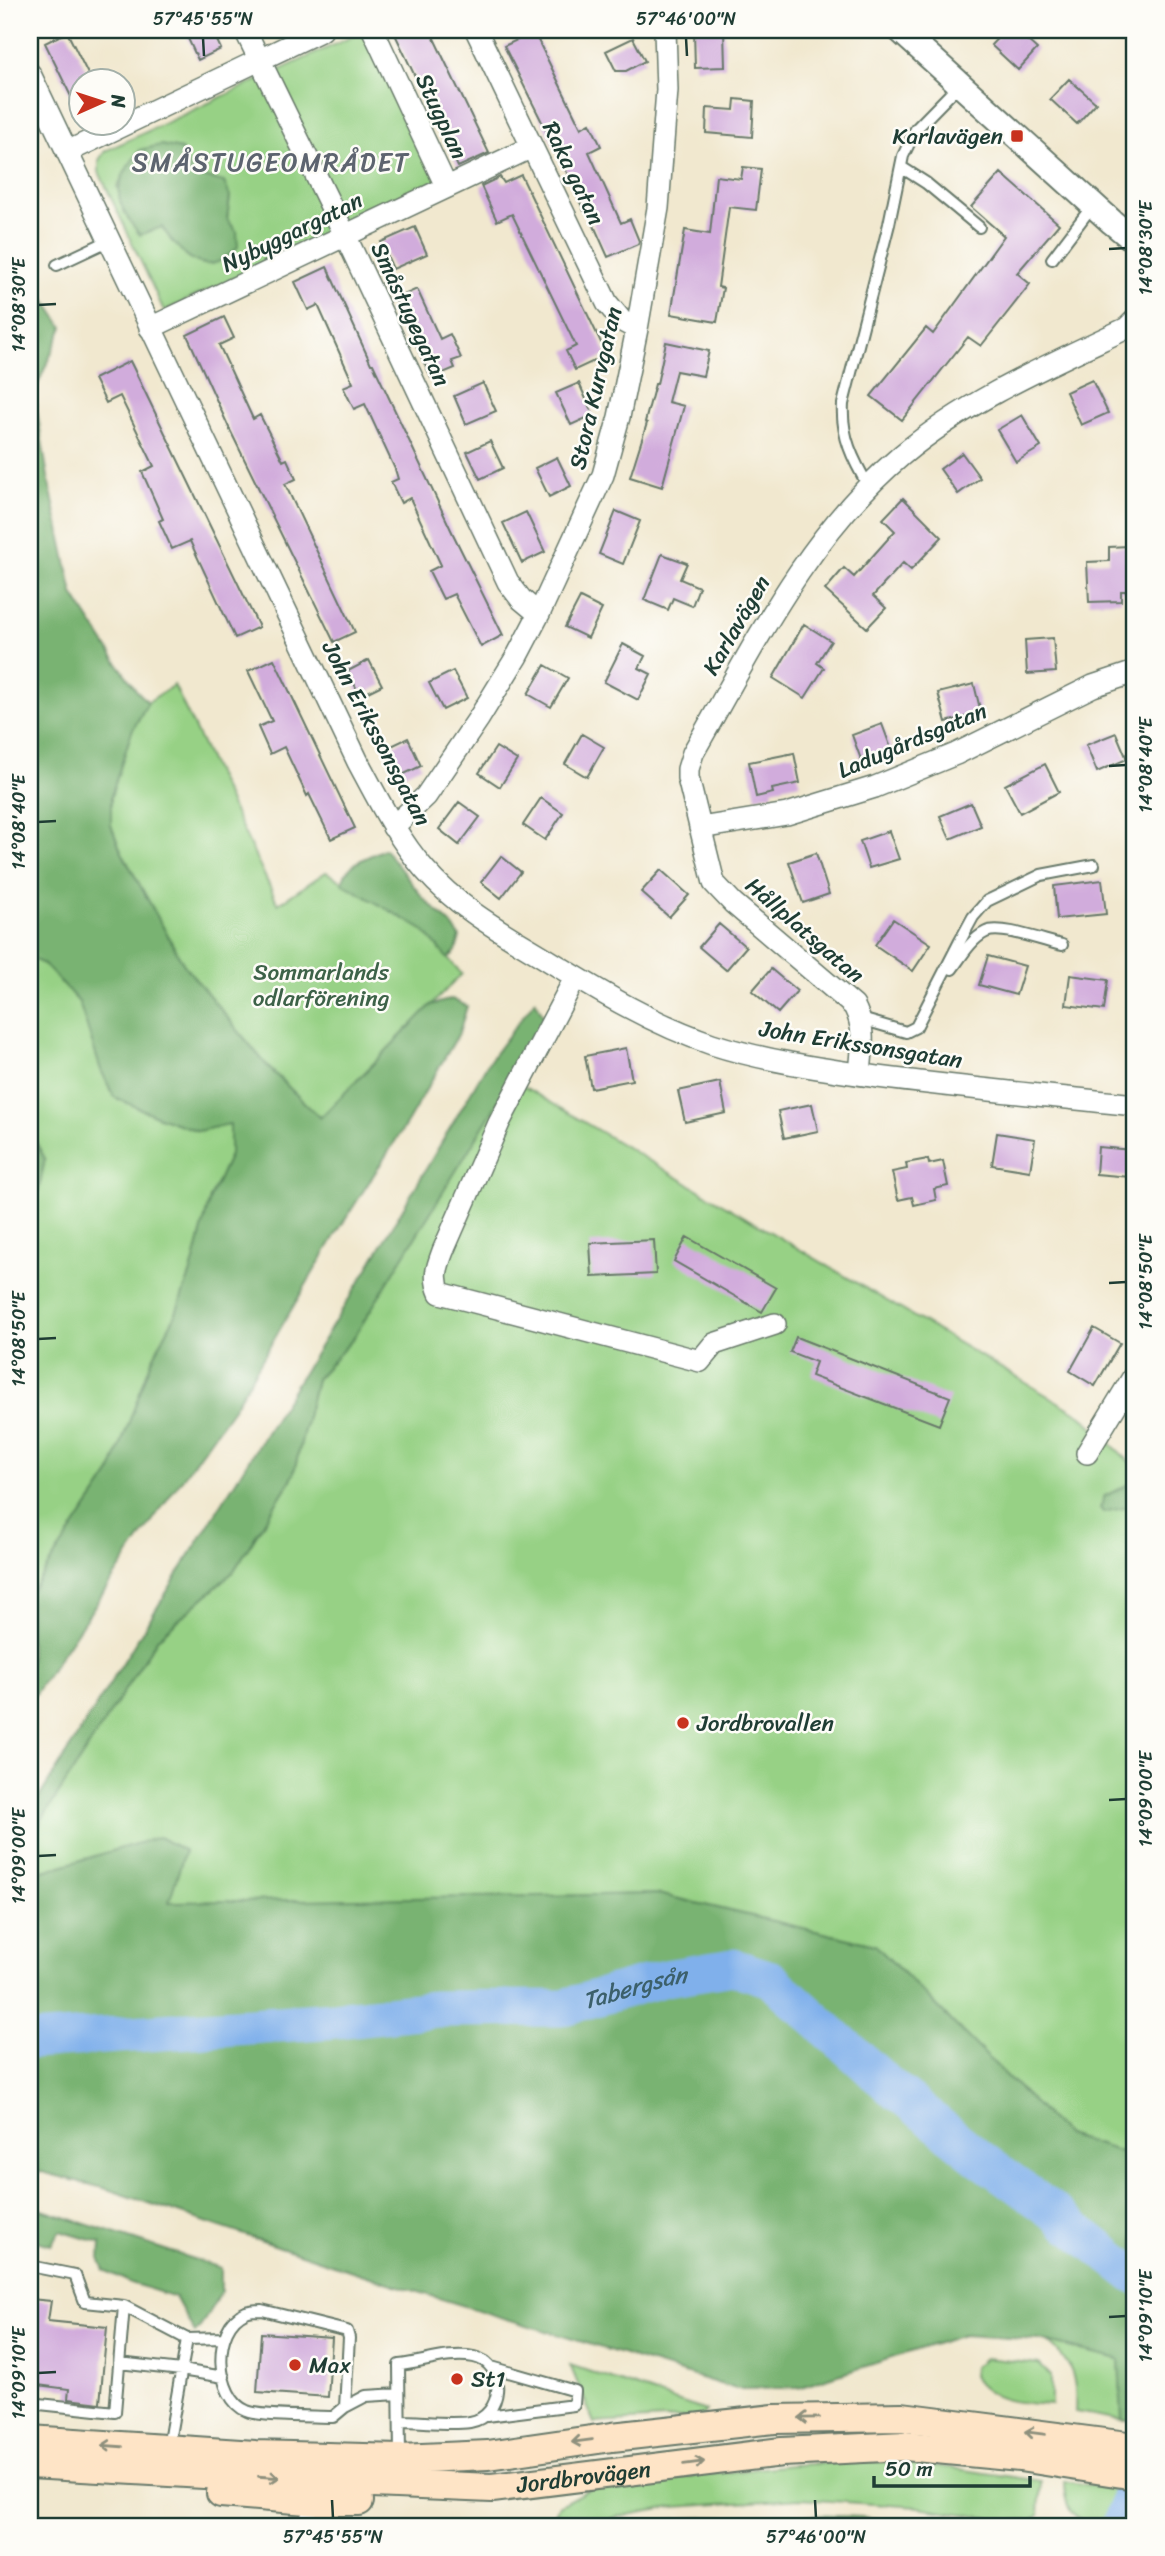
<svg xmlns="http://www.w3.org/2000/svg" width="1165" height="2556" font-family="Sriracha,sans-serif">
<style>
.green{fill:#97d185;stroke:#5b875c;stroke-width:2;fill-rule:evenodd}
.forest{fill:#79b372;stroke:#4c7853;stroke-width:2}
.sand{fill:#eeda9e;stroke:#868c69;stroke-width:2}
.lines{fill:none;stroke-linecap:round;stroke-linejoin:round}
.river{stroke:#80b0eb;stroke-width:37}
.building{fill:#d1acdc}
.service-casing{stroke:#68796a;stroke-width:14}
.minor-casing{stroke:#68796a;stroke-width:24}
.tertiary-casing{stroke:#68796a;stroke-width:28}
.secondary-casing{stroke:#68796a;stroke-width:32}
.service{stroke:#fff;stroke-width:10}
.minor{stroke:#fff;stroke-width:21}
.tertiary{stroke:#fff;stroke-width:24}
.secondary{stroke:#fee4c6;stroke-width:28}
.oneway{stroke:#8e907d}
.ticks{fill:none;stroke:#1f3d34;stroke-width:2.5}
.poi-dot{fill:#c8321e;stroke:#fdfcf7;stroke-width:2.5}
.labels{text-anchor:middle;stroke-width:5;stroke-linejoin:round;paint-order:stroke}
.street-label{font-size:23px;fill:#1f3d34;stroke:#fdfcf7}
.poi-label{font-size:23px;fill:#1f3d34;stroke:#fdfcf7;text-anchor:start}
.park-label{font-size:23px;fill:#3d6248;stroke:#fdfcf7}
.water-label{font-size:24px;font-style:italic;fill:#3c606b;stroke:#fdfcf7}
.quarter-label{font-size:26px;letter-spacing:2px;fill:#5d646f;stroke:#fdfcf7}
.neatline{fill:none;stroke:#1f3d34;stroke-width:2.5}
.ticks-label{font-size:18px;text-anchor:middle;fill:#1f3d34}
</style>
<rect width="100%" height="100%" fill="#fdfcf7"/>
<filter id="ink" filterUnits="userSpaceOnUse"><feTurbulence type="fractalNoise" baseFrequency=".0143" numOctaves="2"/><feDisplacementMap in="SourceGraphic" scale="14" xChannelSelector="R" yChannelSelector="G"/><feConvolveMatrix kernelMatrix="1 2 1 2 8 2 1 2 1" color-interpolation-filters="sRGB"/></filter>
<filter id="wash" filterUnits="userSpaceOnUse"><feTurbulence type="fractalNoise" baseFrequency=".00686" numOctaves="4" result="noise"/><feDisplacementMap in="SourceGraphic" scale="28" xChannelSelector="R" yChannelSelector="G"/><feGaussianBlur stdDeviation="1.57" result="paint"/><feColorMatrix in="noise" values="0 0 0 0 0 0 0 0 0 0 0 0 0 0 0 0 0 1.4 0 .05"/><feComposite in="paint" operator="in"/></filter>
<g filter="url(#wash)">
<rect width="100%" height="100%" fill="#f1e8cf"/>
<path class="green" d="M366 30 439 182 164 311 99 172V160L105 151ZM181 149 191 174 206 179 230 197 227 219 237 232 172 242 162 227 117 187 129 165Z
M174 685 278 904 326 872 423 930 462 974 320 1118 269 1068 184 965 120 849 111 825V796L132 731 148 702Z
M30 958 44 964 79 1002 101 1070 114 1097 159 1117 198 1131 230 1123V1155L210 1198 192 1269 175 1316 152 1360 110 1474 30 1593V1231L45 1159 30 1132Z
M494 1069 1082 1416 1135 1467V1481L1105 1496 1135 1506V2156L1066 2135 875 1945 658 1894 168 1903 185 1851 159 1838 30 1875V1846L42 1818 158 1638 233 1572 293 1476 316 1379 353 1339Z
M1048 2342 1119 2359 1122 2420 1075 2412C1077 2379 1074 2364 1048 2342Z
M984 2358 1039 2364 1051 2376V2405C1023 2403 990 2403 973 2377L974 2367Z
M570 2365 706 2411 701 2417 594 2423Z
M872 2461 937 2466 1041 2481 1039 2514 1031 2520 1010 2521 918 2507 800 2499 673 2507 616 2517 593 2526H551L558 2506 593 2487 791 2465Z
M1064 2481 1135 2493V2526C1096 2526 1064 2532 1064 2481Z"/>
<path class="forest" d="M161 145 181 149 192 174 224 182 230 196 227 219 237 232 238 247C231 253 223 261 215 263 193 270 173 243 162 227L140 235C112 199 112 186 140 150Z
M30 277 63 327 34 393 48 477 73 594 112 655 137 691 148 702 132 731 111 796V825L120 849 184 965 269 1068 320 1118 431 1005 452 999 467 1006 459 1033 408 1121 336 1234 234 1407 159 1511 30 1701V1593L110 1474 152 1360 175 1316 192 1269 210 1198 230 1155V1124L198 1131 159 1117 114 1097 101 1070 79 1002 44 964 30 958Z
M385 849 423 898 451 924 460 937 456 951 448 959 423 930 342 883C346 863 368 857 385 849Z
M535 1000 545 1019 505 1091 353 1339 316 1379 293 1476 233 1572 158 1638 43 1818 30 1846V1812L367 1270 488 1063Z
M30 1132 45 1159 30 1231Z
M1135 1481V1506L1103 1512 1100 1508 1105 1496Z
M159 1837 185 1851 169 1902 658 1894 875 1945 1066 2135 1135 2156V2420H1122L1119 2359 1039 2340 963 2335 798 2388 736 2389 373 2278 107 2189 30 2169V1875Z
M30 2206 221 2268V2291L201 2326 195 2333 175 2297 131 2283 104 2270 100 2260 101 2243 60 2231 51 2245 30 2239Z
M810 2515 862 2517 932 2526H701Z"/>
<path class="sand" d="M708 2517 764 2520 701 2526H637L669 2520Z"/>
<g class="lines">
<g class="river">
<path id="s1" d="M30 2041 336 2020 435 2009 561 2008 666 1978 733 1967 771 1979 890 2086 981 2159 1050 2209 1135 2276"/>
<path d="M1120 2526 1127 2508 1135 2464"/>
</g>
</g>
<g id="blocks">
<path class="building" d="M184 30H212L221 49 198 60Z
M393 30H430L489 153 458 167Z
M694 30H724L725 67 695 68Z
M1005 30H1016L1037 49 1018 70 991 45Z
M67 32 91 80H80V115L45 43Z
M534 32 581 128 590 123 601 146 589 152 621 223 630 219 639 241 638 244 608 257 587 210 584 211 563 164 504 46Z
M633 38 645 61 626 71H616L606 51Z
M1069 79 1096 103 1077 124 1050 99Z
M735 99 754 101 752 137 706 133 707 108 734 110Z
M743 167 761 169 756 210 729 207 718 287 723 288 717 322 671 314 685 230 710 234 716 176 741 179Z
M1001 173 1059 224 1017 273 1030 284 981 346 968 337 902 420 871 396 926 328 933 334 1004 236 971 207Z
M521 175 607 355 575 370 566 351 576 346 512 214 497 221 481 186 500 177 504 183Z
M415 227 427 254 393 269 381 242Z
M327 267 371 364H373L453 534 503 635 481 647 454 594 443 599 429 571 441 565 410 498 401 503 391 482 398 479 395 469 365 404 354 409 343 387 353 383 318 305 308 310 295 282Z
M417 289 440 339 450 334 461 358 452 361 455 368 431 378 395 299Z
M224 317 234 338 219 345 253 419 260 415 283 461 287 459 296 479 285 484 355 632 334 642 230 430 187 335Z
M666 342 709 351 703 376 676 371 668 402 684 406 662 487 630 477 647 423 645 422 655 384H657Z
M130 361 259 627 235 638 190 541 172 549 159 521 163 519 142 472 154 466 120 396 106 403 94 379Z
M1092 380 1108 413 1081 425 1066 392Z
M483 383 496 411 466 424 454 396Z
M579 383 593 415 571 425 556 393Z
M1022 415 1041 447 1016 462 997 430Z
M490 441 503 468 480 479 467 452Z
M962 453 980 478 958 494 940 469Z
M557 457 571 486 549 497 535 468Z
M903 498 942 537 911 570 903 563 873 596 886 608 867 628 825 590 844 568 854 577 895 531 883 519Z
M616 511 640 521 623 564 599 554Z
M526 512 545 552 522 563 503 523Z
M1128 546 1130 591H1121V601L1089 602 1087 562 1109 561V547Z
M662 554 687 563 680 579 699 587 692 606 673 598 668 610 644 600Z
M580 598 602 609 588 638 565 627Z
M804 624 831 641 817 663 824 668 805 698 773 678Z
M1053 638 1056 672 1027 674 1025 640Z
M623 644 645 656 639 668 651 674 638 700 604 682Z
M274 659 355 828 331 839 309 794 307 796 284 747 270 754 258 727 272 721 248 671Z
M369 660 382 685 360 696 348 671Z
M545 665 568 678 551 707 528 694Z
M453 671 467 698 443 710 429 683Z
M974 684 981 713 946 722 938 693Z
M882 724 892 751 862 762 852 735Z
M1116 733 1127 759 1097 772 1086 745Z
M582 734 604 747 587 777 565 764Z
M408 738 421 766 398 777 385 749Z
M496 747 517 760 500 787 479 773Z
M794 753 800 783 772 789 773 793 756 797 749 762Z
M1045 764 1059 792 1020 813 1005 785Z
M541 798 563 813 545 840 523 825Z
M459 802 480 817 459 845 439 829Z
M971 803 981 826 950 839 940 816Z
M889 831 899 859 869 868 860 841Z
M816 853 829 894 803 903 789 862Z
M501 856 521 872 501 898 481 882Z
M661 870 689 895 669 917 641 892Z
M1102 880 1106 914 1057 919 1054 886Z
M893 919 931 944 913 971 875 945Z
M719 924 746 947 726 970 699 947Z
M988 956 1025 966 1016 995 979 985Z
M771 969 797 991 778 1013 752 991Z
M1070 975 1108 980 1104 1010 1066 1005Z
M626 1048 632 1080 591 1088 585 1056Z
M720 1082 726 1113 685 1122 678 1091Z
M812 1104 818 1131 784 1138 778 1111Z
M997 1133 1035 1139 1030 1171 992 1165Z
M1098 1147 1132 1150 1130 1177 1096 1174Z
M928 1159 929 1164 943 1161 948 1186 934 1189 936 1200 914 1205 912 1197 898 1200 892 1172 907 1169 906 1163Z
M687 1237 776 1288 762 1312 674 1261Z
M654 1240 656 1274 592 1277 590 1243Z
M1094 1328 1120 1343 1095 1386 1070 1371Z
M796 1337 950 1397 939 1425 811 1376 816 1362 790 1352Z
M30 2299 51 2301 48 2321 107 2327 100 2403 68 2399 69 2389 30 2384Z
M261 2333 332 2338 328 2397 257 2392Z"/>
</g>
</g>
<g filter="url(#ink)">
<use href="#blocks" fill-opacity="0" stroke="#68796a" stroke-width="2"/>
<g class="lines">
<g class="service-casing">
<path id="service" d="M901 167 926 183 979 227
M1052 259 1093 205
M57 265 108 241
M869 487C853 460 841 436 843 404L889 224 903 156 916 129 960 84
M952 969C961 957 971 939 986 932 1001 925 1044 941 1062 945
M861 1019 906 1032 916 1027 960 941 973 917 987 901 1041 875 1094 865
M30 2266 75 2275 85 2302 124 2306 115 2412 30 2403
M124 2306 187 2339 223 2338
M262 2310 347 2331 349 2338 345 2407 333 2417C315 2416 261 2417 247 2411 215 2399 211 2326 246 2312 250 2310 257 2310 262 2310Z
M119 2363 181 2370 224 2377
M345 2407 366 2396 399 2394
M487 2416 574 2405 575 2391 491 2367
M400 2421C422 2421 448 2425 470 2422 503 2417 508 2364 474 2357 449 2352 423 2363 399 2365L400 2458
M168 2447 187 2339"/>
</g>
<g class="minor-casing">
<path id="minor" d="M245 30 345 235 508 582 521 599 539 614
M373 30 446 186
M476 30 607 303 622 321 637 329
M1133 30 1135 34
M30 74 358 762C378 799 397 838 425 870 459 909 504 933 548 960 600 992 653 1024 712 1044 765 1061 822 1069 878 1077 963 1088 1049 1096 1135 1105
M67 152 322 30
M150 328 532 147
M393 827 426 796 479 718 517 656 539 614 603 475 619 417 637 329 658 208 667 90 665 30
M700 828 787 814 875 787 956 754 1093 686 1135 672
M575 978 499 1123 443 1251C437 1267 433 1277 440 1293L700 1361 714 1344 775 1324
M860 1074C862 1049 866 1029 854 1006L733 903 714 883 688 778V769L693 753C753 648 807 535 902 455 969 399 1049 365 1127 328L1135 320
M1087 1453 1135 1374
M308 2526 319 2501"/>
</g>
<g class="tertiary-casing">
<path id="tertiary" d="M900 30 1112 222 1135 241"/>
</g>
<g class="secondary-casing">
<g id="secondary">
<path d="M30 2440 255 2455 400 2459 488 2455 612 2437 774 2419 902 2417 1135 2447"/>
<path id="s2" d="M30 2464 325 2481 492 2488 782 2452 905 2446 1020 2457 1135 2475"/>
<path d="M221 2493 319 2501H359"/>
</g>
</g>
<use href="#service" class="service"/>
<use href="#minor" class="minor"/>
<use href="#tertiary" class="tertiary"/>
<use href="#secondary" class="secondary"/>
</g>
<defs><path id="oneway-shaft" d="M-6 0H5M1.5-3L5.5 0L1.5 3" fill="none" stroke-width="1.6" stroke-linecap="round" stroke-linejoin="round" transform="scale(1.75)"/></defs>
<g class="oneway">
<use href="#oneway-shaft" transform="translate(809 2418) rotate(179)"/>
<use href="#oneway-shaft" transform="translate(1035 2433) rotate(-172)"/>
<use href="#oneway-shaft" transform="translate(582 2441) rotate(172)"/>
<use href="#oneway-shaft" transform="translate(112 2446) rotate(-176)"/>
<use href="#oneway-shaft" transform="translate(694 2463) rotate(-7)"/>
<use href="#oneway-shaft" transform="translate(269 2477) rotate(4)"/>
</g>
</g>
<path class="ticks" d="M203 38 204 56M686 38 687 56M1109 249 1126 248M38 305 56 304M1109 766 1126 765M38 822 56 821M1109 1283 1126 1282M38 1339 56 1338M1109 1800 1126 1799M38 1856 56 1855M1109 2317 1126 2316M38 2373 56 2372M332 2500 333 2518M815 2500 816 2518"/>
<g class="poi-dot">
<rect x="1010" y="129" width="14" height="14" rx="3.5"/>
<circle cx="683" cy="1723" r="7"/>
<circle cx="295" cy="2365" r="7"/>
<circle cx="457" cy="2379" r="7"/>
</g>
<g class="labels">
<g class="street-label">
<text transform="translate(442 116) rotate(65)" y="8">Stugplan</text>
<text transform="translate(574 173) rotate(64)" y="8">Raka gatan</text>
<text transform="translate(292 232) rotate(-26)" y="8">Nybyggargatan</text>
<text transform="translate(411 314) rotate(65)" y="8">Småstugegatan</text>
<text transform="translate(595 388) rotate(-77)" y="8">Stora Kurvgatan</text>
<text transform="translate(736 625) rotate(-60)" y="8">Karlavägen</text>
<text transform="translate(377 733) rotate(62)" y="8">John Erikssonsgatan</text>
<text transform="translate(912 740) rotate(-23)" y="8">Ladugårdsgatan</text>
<text transform="translate(805 930) rotate(41)" y="8">Hållplatsgatan</text>
<text transform="translate(861 1044) rotate(9)" y="8">John Erikssonsgatan</text>
<text dy="8" stroke="none"><textPath href="#s2" startOffset="555">Jordbrovägen</textPath></text>
</g>
<g class="poi-label">
<text x="1003" y="144" text-anchor="end">Karlavägen</text>
<text x="697" y="1731">Jordbrovallen</text>
<text x="309" y="2373">Max</text>
<text x="471" y="2387">St1</text>
</g>
<g class="park-label">
<text x="321" y="980">Sommarlands<tspan x="321" dy="26">odlarförening</tspan></text>
</g>
<g class="water-label">
<text dy="8" stroke="none"><textPath href="#s1" startOffset="609">Tabergsån</textPath></text>
</g>
<g class="quarter-label">
<text x="271" y="171">SMÅSTUGEOMRÅDET</text>
</g>
</g>
<rect width="1165" height="2556" fill="none" stroke="#fdfcf7" stroke-width="77"/>
<g transform="translate(102 102) rotate(87)"><circle r="33" fill="#fdfcf7" stroke="#a4b0a9" stroke-width="2"/>
<path d="M0-5L12 26L0 18L-12 26Z" fill="#c8321e"/>
<text y="-10" font-size="19" font-weight="bold" text-anchor="middle" fill="#1f3d34">N</text>
</g>
<path d="M874 2476v10h156v-10" fill="none" stroke="#1f3d34" stroke-width="3.5"/>
<text x="885" y="2476" font-size="21" fill="#1f3d34" stroke="#fdfcf7" stroke-width="5" paint-order="stroke">50 m</text>
<rect x="38" y="38" width="1088" height="2480" class="neatline"/>
<g class="ticks-label">
<text x="203" y="25">57°45'55"N</text>
<text x="686" y="25">57°46'00"N</text>
<text transform="translate(1146 248) rotate(-90)" y="6">14°08'30"E</text>
<text transform="translate(19 305) rotate(-90)" y="6">14°08'30"E</text>
<text transform="translate(1146 765) rotate(-90)" y="6">14°08'40"E</text>
<text transform="translate(19 822) rotate(-90)" y="6">14°08'40"E</text>
<text transform="translate(1146 1282) rotate(-90)" y="6">14°08'50"E</text>
<text transform="translate(19 1339) rotate(-90)" y="6">14°08'50"E</text>
<text transform="translate(1146 1799) rotate(-90)" y="6">14°09'00"E</text>
<text transform="translate(19 1856) rotate(-90)" y="6">14°09'00"E</text>
<text transform="translate(1146 2316) rotate(-90)" y="6">14°09'10"E</text>
<text transform="translate(19 2373) rotate(-90)" y="6">14°09'10"E</text>
<text x="333" y="2543">57°45'55"N</text>
<text x="816" y="2543">57°46'00"N</text>
</g>
</svg>
